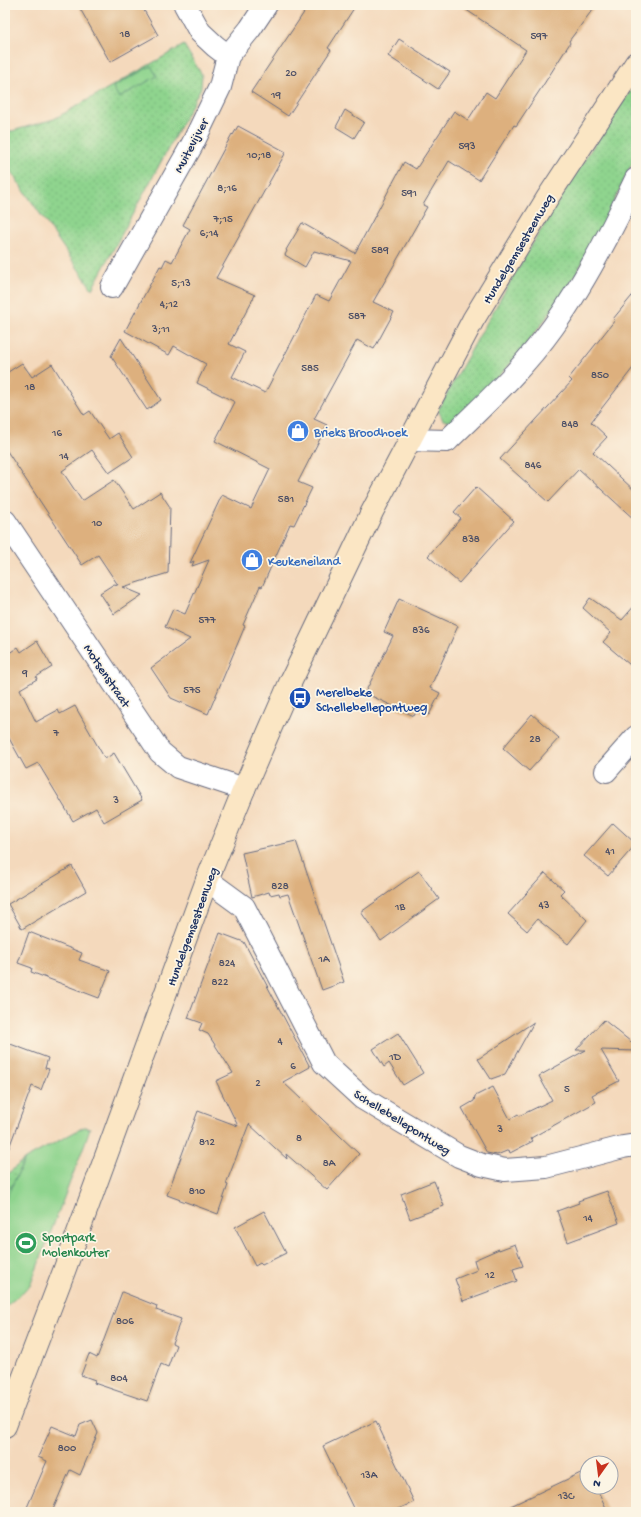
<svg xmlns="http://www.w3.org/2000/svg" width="641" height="1517" font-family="'Gochi Hand',sans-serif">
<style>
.grass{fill:url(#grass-dots);stroke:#558276}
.pitch{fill:#8fd48e;stroke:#558276}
.building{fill:#ddb07e}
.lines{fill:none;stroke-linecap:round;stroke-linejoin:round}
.minor-casing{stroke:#676a7f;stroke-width:24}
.secondary-casing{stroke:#676a7f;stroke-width:24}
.minor{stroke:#fff;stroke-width:22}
.secondary{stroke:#fbe6c4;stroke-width:22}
.labels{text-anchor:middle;stroke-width:3.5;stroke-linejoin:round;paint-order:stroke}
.number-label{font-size:11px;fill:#4c4f66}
.street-label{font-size:13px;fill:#1b2f5e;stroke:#fcf5e5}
.shop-label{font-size:13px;fill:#366cbe;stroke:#fcf5e5;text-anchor:start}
.transit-label{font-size:13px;fill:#164399;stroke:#fcf5e5;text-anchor:start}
.leisure-label{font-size:13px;fill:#27864d;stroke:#fcf5e5;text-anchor:start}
</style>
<defs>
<pattern id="grass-dots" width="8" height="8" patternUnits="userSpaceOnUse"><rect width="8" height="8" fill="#8fd48e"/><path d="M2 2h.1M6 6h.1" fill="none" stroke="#7bb67d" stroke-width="1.8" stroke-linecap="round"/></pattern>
</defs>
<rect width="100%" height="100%" fill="#fcf5e5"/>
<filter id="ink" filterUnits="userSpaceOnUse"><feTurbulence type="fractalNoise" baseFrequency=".025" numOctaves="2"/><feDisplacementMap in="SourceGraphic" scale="8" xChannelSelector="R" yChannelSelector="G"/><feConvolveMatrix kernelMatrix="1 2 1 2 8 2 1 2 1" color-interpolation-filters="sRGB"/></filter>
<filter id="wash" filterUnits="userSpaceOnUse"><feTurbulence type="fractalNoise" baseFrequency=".012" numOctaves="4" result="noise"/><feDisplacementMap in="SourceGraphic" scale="16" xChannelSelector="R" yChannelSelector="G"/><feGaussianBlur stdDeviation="0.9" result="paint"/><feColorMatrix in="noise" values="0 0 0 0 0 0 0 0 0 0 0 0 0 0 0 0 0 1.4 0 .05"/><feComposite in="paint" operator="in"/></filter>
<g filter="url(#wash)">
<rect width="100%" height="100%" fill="#f4d9bc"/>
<path class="grass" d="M184 45 202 75 201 88 92 289 5 163V133L54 119Z
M636 83V155L597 237 565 293 519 354 460 419 452 422 443 420 438 410C499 299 563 187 636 83Z
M25 1159 5 1201V1176Z"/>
<path class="pitch" d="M151 66 157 76 119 98 113 87Z
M84 1127 90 1128 85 1143 30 1286 5 1307V1200L25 1159Z"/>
<g id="blocks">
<path class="building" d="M78 5H141L158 35 110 62Z
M309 5H356L328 48 331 50 288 116 251 92Z
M459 5H596L569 41 570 43 542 87 516 126 514 125 479 180 449 161 423 205 427 207 373 302 394 312 374 349 357 340 314 419 327 425 298 482 312 488 294 525 290 524 262 587 260 586 243 625 245 626 208 714 171 698 151 668 190 639 165 627 173 609 185 614 209 560 192 566 194 561 190 563 222 495 251 509 270 469 215 441 235 402 197 383 206 364 174 346 169 355 125 331 160 266 162 267 166 259 172 262 190 229 183 225 232 134 233 135 238 126 286 152 216 278 255 295 229 344 245 352 232 377 265 393 316 295 329 301 351 261 314 251 305 267 285 255 287 251 286 250 302 223 355 253 404 162 416 169 454 111 468 120 486 92 495 98 526 50Z
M399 39 450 72 438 89 388 56Z
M345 110 364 122 354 138 336 127Z
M636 291V364L591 422 607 437 593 452 636 492V521L579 469 548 502 500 459 572 381 569 378 615 320 613 319Z
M121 338 161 400 147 410 111 356Z
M22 363 32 377 52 364 84 415 90 411 109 439 118 433 133 457 109 473 92 450 62 471 82 501 114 480 134 509 160 492 170 507 168 573 123 587 142 595 114 614 100 593 114 584 118 585 98 555 82 565 5 448V374Z
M476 487 514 521 459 583 428 556 461 518 454 512Z
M590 598 622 620 636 604V670L603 642 611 633 583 608Z
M399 599 458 626 430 688 440 693 429 715 417 710 414 716 365 693 393 636 384 632Z
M37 641 52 667 36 677 37 679 20 689 36 722 58 710 60 714 75 706 105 759 114 753 142 800 104 822 96 808 73 821 38 763 26 769 5 731V656L18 647 21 652Z
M532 714 559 738 529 771 503 748Z
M613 823 636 844 608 876 584 856Z
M296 841 344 982 322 990 288 894 280 896 279 893 270 895 269 892 252 897 242 853Z
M72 866 86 891 22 929 8 904Z
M419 871 439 899 381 941 361 912Z
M545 873 564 890 560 894 587 920 568 944 537 919 527 931 508 914Z
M29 932 82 953 79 960 110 971 99 998 31 972 32 968 18 963Z
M220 933 244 942 310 1067 283 1082 359 1154 327 1190 286 1154 287 1159 249 1124 226 1184 228 1185 218 1214 167 1195 198 1111 238 1126 216 1081 233 1073 208 1034 199 1030 202 1023 188 1018Z
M604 1020 636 1046V1051L601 1050 619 1081 592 1095 596 1102 531 1138 533 1141 510 1153 509 1150 497 1155 487 1153 462 1108 474 1101 475 1096 493 1087 510 1119 518 1114 519 1116 552 1100 539 1076 586 1050H576Z
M534 1022 505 1074 491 1079 478 1059Z
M398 1033 423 1073 403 1085 389 1063 384 1067 373 1049Z
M5 1042 48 1058 45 1068 49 1069 41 1090 32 1086 7 1153H5Z
M434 1181 444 1206 410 1219 401 1194Z
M607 1191 619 1223 568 1242 557 1211 579 1203 578 1201Z
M264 1211 286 1253 262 1265 260 1263 255 1266 235 1227Z
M515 1244 523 1266 513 1269 517 1281 463 1301 455 1279 477 1270 474 1260 499 1249V1250Z
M122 1292 157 1306 156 1310 181 1319 172 1343 176 1345 168 1367 161 1364 147 1401 94 1383 95 1380 81 1375 89 1354 97 1358Z
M92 1420 98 1433 80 1475 70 1470 52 1512H25L47 1461 38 1457 52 1426 76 1436 80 1425Z
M376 1421 414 1502 391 1512H355L323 1446Z
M587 1470V1487H596L608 1512H498Z"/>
</g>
</g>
<g filter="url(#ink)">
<use href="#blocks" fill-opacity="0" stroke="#676a7f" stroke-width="1"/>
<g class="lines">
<g class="minor-casing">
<path id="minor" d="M185 5 200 32 215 46 228 56
M112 287 192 145 220 87 228 56 250 29 266 5
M409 440 447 441C484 405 523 369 553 327 586 281 612 230 636 179
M5 521 160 752 178 767 244 789
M606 771 636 737
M207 880 244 907 324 1063 362 1098 459 1156 482 1165 505 1170 546 1167 623 1147 636 1145"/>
</g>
<g class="secondary-casing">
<path id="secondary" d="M5 1426 64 1271 207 880 244 789 290 683 372 512 473 320 548 197 636 63"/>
</g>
<use href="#minor" class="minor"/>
<use href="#secondary" class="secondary"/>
</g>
</g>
<defs>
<g id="shop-disc" transform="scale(1.15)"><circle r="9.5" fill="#3f7fe0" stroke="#fcf5e5"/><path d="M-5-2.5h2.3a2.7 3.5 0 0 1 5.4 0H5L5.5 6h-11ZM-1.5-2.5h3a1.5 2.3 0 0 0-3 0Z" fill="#fff"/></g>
<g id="bus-disc" transform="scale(1.15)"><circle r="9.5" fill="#1a4fb4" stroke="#fcf5e5"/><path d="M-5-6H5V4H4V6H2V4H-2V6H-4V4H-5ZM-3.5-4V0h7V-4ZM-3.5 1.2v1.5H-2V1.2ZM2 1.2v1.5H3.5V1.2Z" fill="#fff"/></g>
<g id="stadium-disc" transform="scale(1.15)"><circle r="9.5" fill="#2e9e5b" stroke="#fcf5e5"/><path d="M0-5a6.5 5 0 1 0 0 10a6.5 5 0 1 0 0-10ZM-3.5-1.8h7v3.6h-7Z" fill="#fff"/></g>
</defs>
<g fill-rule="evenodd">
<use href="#shop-disc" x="298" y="431"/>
<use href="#shop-disc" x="252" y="560"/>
<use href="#bus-disc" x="300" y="698"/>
<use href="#stadium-disc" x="26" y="1243"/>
</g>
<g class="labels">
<g class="number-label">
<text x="125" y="37">18</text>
<text x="539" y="39">597</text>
<text x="291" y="76">20</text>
<text x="276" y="98">19</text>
<text x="467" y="149">593</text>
<text x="259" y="158">10;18</text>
<text x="227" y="191">8;16</text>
<text x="409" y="196">591</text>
<text x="223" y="222">7;15</text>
<text x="209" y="236">6;14</text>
<text x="380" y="253">589</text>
<text x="181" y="286">5;13</text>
<text x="169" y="307">4;12</text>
<text x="357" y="319">587</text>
<text x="161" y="332">3;11</text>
<text x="310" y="371">585</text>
<text x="600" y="378">850</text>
<text x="30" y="390">18</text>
<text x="570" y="427">848</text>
<text x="57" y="436">16</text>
<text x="64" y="459">14</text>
<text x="533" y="468">846</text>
<text x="286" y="502">581</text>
<text x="97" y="526">10</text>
<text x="471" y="542">838</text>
<text x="207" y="623">577</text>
<text x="421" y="633">836</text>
<text x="25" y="676">9</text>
<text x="192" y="693">575</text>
<text x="56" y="736">7</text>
<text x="535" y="742">28</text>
<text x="116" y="803">3</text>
<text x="610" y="854">41</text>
<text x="280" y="889">828</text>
<text x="544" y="908">43</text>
<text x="400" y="910">1B</text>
<text x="324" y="962">1A</text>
<text x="227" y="966">824</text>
<text x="220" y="985">822</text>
<text x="280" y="1044">4</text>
<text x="395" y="1060">1D</text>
<text x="293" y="1069">6</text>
<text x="258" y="1086">2</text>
<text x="567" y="1092">5</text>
<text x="500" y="1132">3</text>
<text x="299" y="1141">8</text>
<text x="207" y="1145">812</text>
<text x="329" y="1166">8A</text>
<text x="197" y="1194">810</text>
<text x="588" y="1221">14</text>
<text x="490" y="1278">12</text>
<text x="125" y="1324">806</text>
<text x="119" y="1381">804</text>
<text x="67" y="1451">800</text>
<text x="369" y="1478">13A</text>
<text x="566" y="1499">13C</text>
</g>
<g class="street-label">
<text transform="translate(190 145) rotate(-62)" y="5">Muitevijver</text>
<text transform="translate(517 248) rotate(-59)" y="5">Hundelgemsesteenweg</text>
<text transform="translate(108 675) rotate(56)" y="5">Motsenstraat</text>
<text transform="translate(191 926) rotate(-70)" y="5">Hundelgemsesteenweg</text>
<text transform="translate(403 1121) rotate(32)" y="5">Schellebellepontweg</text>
</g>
<g class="shop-label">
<text x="314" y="436">Brieks Broodhoek</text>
<text x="268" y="565">Keukeneiland</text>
</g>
<g class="transit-label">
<text x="316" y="696">Merelbeke<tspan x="316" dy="15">Schellebellepontweg</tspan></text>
</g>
<g class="leisure-label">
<text x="42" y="1241">Sportpark<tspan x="42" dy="15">Molenkouter</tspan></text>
</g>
</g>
<rect width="641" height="1517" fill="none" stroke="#fcf5e5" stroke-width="20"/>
<g transform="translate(599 1475) rotate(194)"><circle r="19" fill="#fcf5e5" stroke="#a2a6af"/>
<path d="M0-3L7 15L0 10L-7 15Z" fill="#c8321e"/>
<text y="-6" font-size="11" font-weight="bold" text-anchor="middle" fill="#1b2f5e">N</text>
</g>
</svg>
